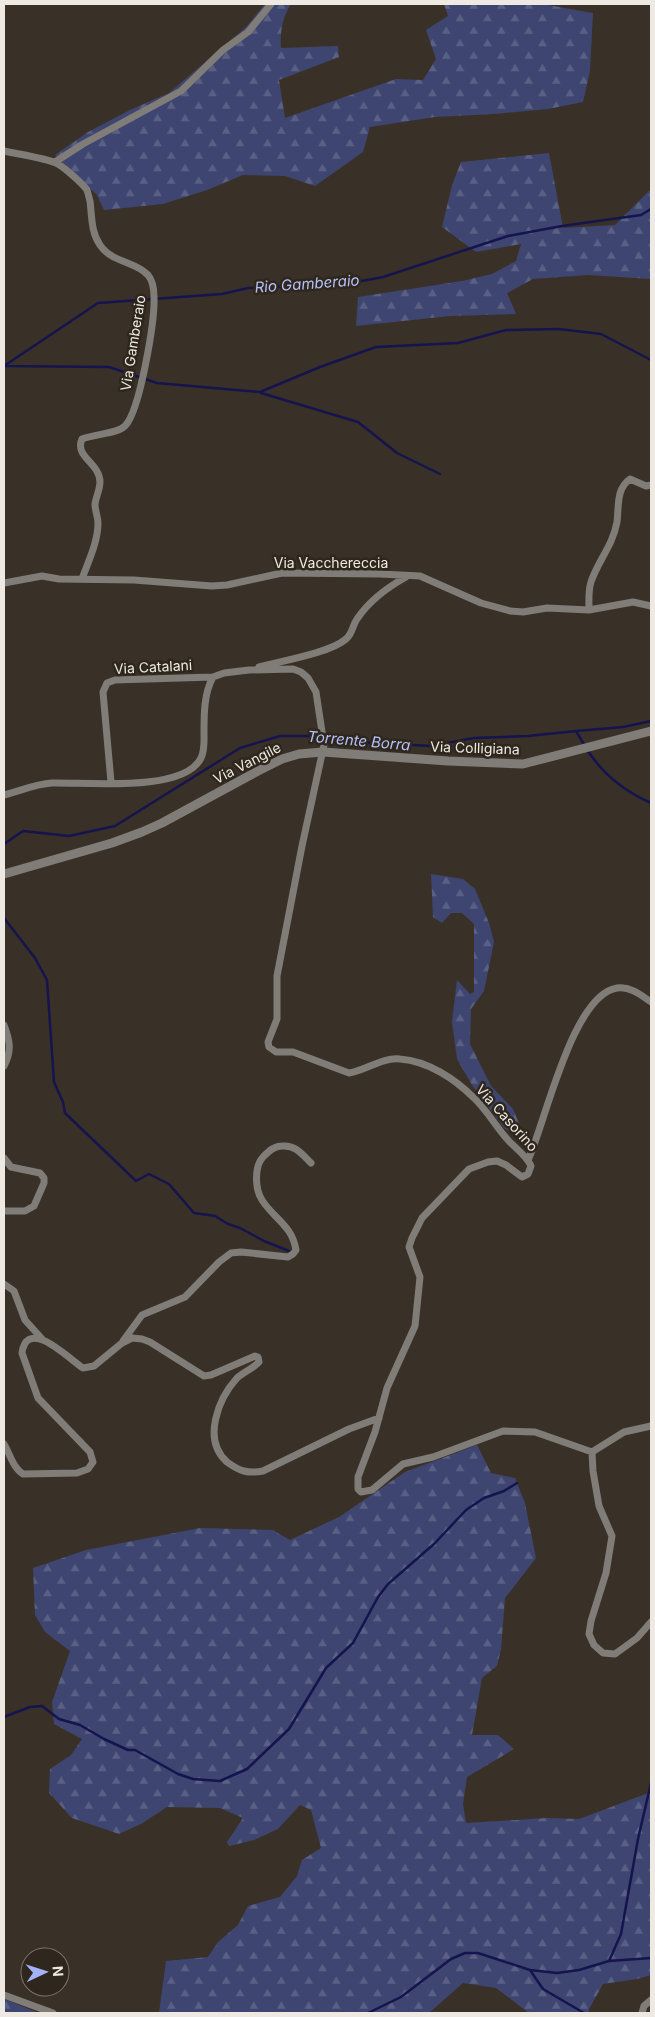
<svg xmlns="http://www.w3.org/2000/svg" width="655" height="2017" font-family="Inter,sans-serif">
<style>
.forest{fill:url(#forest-firs)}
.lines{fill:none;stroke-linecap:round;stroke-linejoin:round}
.stream{stroke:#15144f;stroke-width:2.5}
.minor{stroke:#807c77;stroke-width:7}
.tertiary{stroke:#807c77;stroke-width:9}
.labels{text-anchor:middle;stroke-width:5;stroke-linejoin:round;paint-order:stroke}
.street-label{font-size:14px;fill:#eee9e2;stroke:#2f271d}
.water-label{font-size:15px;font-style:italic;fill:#b5c1fa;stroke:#2f271d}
</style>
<defs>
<pattern id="forest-firs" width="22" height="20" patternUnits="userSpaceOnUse" patternTransform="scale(1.25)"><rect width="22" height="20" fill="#3e4570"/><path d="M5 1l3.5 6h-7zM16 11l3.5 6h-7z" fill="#5a6084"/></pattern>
</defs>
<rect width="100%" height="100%" fill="#393127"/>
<path class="forest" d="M265 4H291C282 18 280 32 281 48L338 46 339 57 279 80 285 118 396 79 423 80 436 59 426 30 448 16 444 4H542L593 13 590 71 583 102 548 109 494 114 435 117 370 127 363 152 315 186 285 176 243 175 207 190 163 204 104 210 97 195 55 155 88 132 130 110 169 93 246 27Z
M549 153 563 228 615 225 651 189V279L588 275 533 279 507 293 516 314 450 316 356 326 358 297 462 281 492 274 516 261 521 244 476 252 442 227 452 185 461 162Z
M431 874 463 879 475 889 489 923 494 942 484 991 471 1009 470 1044 491 1086 513 1109 522 1130 519 1137 504 1128 472 1085 457 1059 452 1022 457 980 470 994 474 992V924L462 913H451L442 923 433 917Z
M477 1445 491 1473 515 1478 525 1503 536 1558 505 1598 501 1649 497 1666 482 1678 472 1735H498L514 1749 467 1777 463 1804 466 1823 546 1818 579 1819 651 1792V1975L637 1979 603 1984 589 2009V2013H529L496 1988 463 1983 429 2013H159L166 1961 208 1957 218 1942 238 1925 248 1906 280 1897 297 1876 302 1860 321 1848 311 1810 300 1805 278 1829 254 1840 229 1846 227 1842 243 1818 220 1808 167 1807 141 1824 119 1834 72 1818 49 1793 50 1769 71 1755 82 1739 54 1724 52 1702 70 1651 45 1632 35 1615 33 1568 86 1550 200 1528 273 1530 290 1540 339 1517 405 1472Z
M4 1999 39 2013H4Z"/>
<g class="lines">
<path class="stream" d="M4 366 98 303 222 294 248 288 346 284 383 277 508 236 562 226 641 215 651 209
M5 366 109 367 157 383 260 392 320 367 376 347 458 343 506 330 559 329 601 334 651 360
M261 393 358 422 397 453 440 474
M576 731 623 727 651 721
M588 751C603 774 626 792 651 803
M4 844 23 831 69 836 115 826 240 748 280 736H334L358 742 431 746 474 738 528 736 576 731 585 746
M4 918 35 958 47 980 54 1082 63 1102 65 1113 136 1181 149 1174 169 1184 194 1213 215 1216 228 1224 240 1228 264 1241 289 1251
M4 1717 30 1707 42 1706 59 1719 80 1725 104 1739 128 1750H135L178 1774 193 1779 220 1781 247 1769 289 1729 326 1668 353 1643 378 1597 388 1584 434 1544 466 1510 484 1498 504 1491 517 1483
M609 1961 621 1934 638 1839 651 1783
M530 1970 543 1989 584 2013
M368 2013 401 1997 451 1959 465 1953H478L530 1970 557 1973 579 1970 609 1961 651 1958"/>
<path class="minor" d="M4 151C17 154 45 158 56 163 63 166 83 184 87 190 88 193 89 198 90 201 92 217 91 232 100 245 112 263 135 261 148 275 153 281 154 290 154 297 155 320 140 411 125 426 117 434 94 434 82 439 74 457 100 463 100 482 100 489 96 497 95 504 95 511 98 517 98 523 98 542 88 562 82 579
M55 162 83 144 181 91 223 50 248 32 271 4
M4 583 42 576 59 579 134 580 212 586 227 585 282 573 380 574 420 576 481 603 510 611 523 612 547 608 589 610 633 602 651 606
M589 610C589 601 588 591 591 582 598 561 613 545 617 522 619 506 616 489 630 479L646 486 651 485
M259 667C281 661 330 653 346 639 353 633 352 626 357 619 369 601 388 587 406 577
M111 782 103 692 107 683 115 680 213 677
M4 795C20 791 35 784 52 783 85 782 184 793 201 758 205 750 204 741 204 732 204 714 204 693 213 677L224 673 249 670 293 669 301 672 308 678 316 692 324 745 302 846 277 976V1019L268 1042 269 1047 276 1052H293L349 1073C367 1070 382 1057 400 1059 428 1061 455 1079 474 1098 487 1110 496 1127 508 1140 515 1148 527 1156 531 1166L528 1174 522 1177 506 1165 497 1161 488 1162 469 1169 422 1218 412 1238 409 1247 420 1277 415 1326 387 1388 375 1432 358 1477V1489L361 1492 372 1490 403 1464 433 1457 503 1431 535 1432 592 1452 624 1432 651 1426
M4 1025C10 1041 12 1051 4 1066
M4 1158 11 1167 40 1173 44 1178V1183L34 1206 25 1211H4
M528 1160C545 1124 572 995 617 988 630 986 641 995 651 1002
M4 1284 14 1291 25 1320 43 1340
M123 1341 142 1315 185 1297 219 1262 231 1253 241 1252 288 1257 293 1254 296 1250C292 1225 274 1219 262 1200 255 1189 254 1167 263 1157 269 1151 274 1146 282 1146 296 1145 302 1154 311 1163
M4 1444C10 1454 13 1468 23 1474L77 1473 88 1469 93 1462 90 1452 38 1398 22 1353C27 1315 71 1361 83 1368L94 1366 122 1343 132 1338 142 1339 150 1342 204 1376 211 1375 255 1356 258 1357 259 1362C253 1369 243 1372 237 1378 218 1399 202 1440 227 1462 239 1471 248 1474 263 1471L349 1429 379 1418
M592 1452 593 1471 599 1506 612 1536 606 1573 591 1621 589 1634 594 1645 603 1653 615 1654 637 1638 651 1622
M4 1995 53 2013
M642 2013 644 2006 651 2000"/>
<path class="tertiary" d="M4 874 112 843 142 832 162 823 258 771 282 759 299 754 323 752 448 761 523 764 651 731"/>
</g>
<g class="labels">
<g class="street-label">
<text transform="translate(133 343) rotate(-81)" y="5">Via Gamberaio</text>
<text x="331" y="568">Via Vacchereccia</text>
<text transform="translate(153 667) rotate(-3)" y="5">Via Catalani</text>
<text transform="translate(475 748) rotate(2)" y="5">Via Colligiana</text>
<text transform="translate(247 763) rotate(-27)" y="5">Via Vangile</text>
<text transform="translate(507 1118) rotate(48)" y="5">Via Casorino</text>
</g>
<g class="water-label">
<text transform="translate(307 284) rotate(-4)" y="5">Rio Gamberaio</text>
<text transform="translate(359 741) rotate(5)" y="5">Torrente Borra</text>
</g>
</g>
<rect width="655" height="2017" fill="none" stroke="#eee9e2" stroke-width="10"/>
<g transform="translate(45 1972) rotate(86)"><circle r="24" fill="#2f271d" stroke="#7b756c"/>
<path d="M0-4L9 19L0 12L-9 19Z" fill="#a4b2fc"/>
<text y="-8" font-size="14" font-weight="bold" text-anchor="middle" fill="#eee9e2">N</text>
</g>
</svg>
